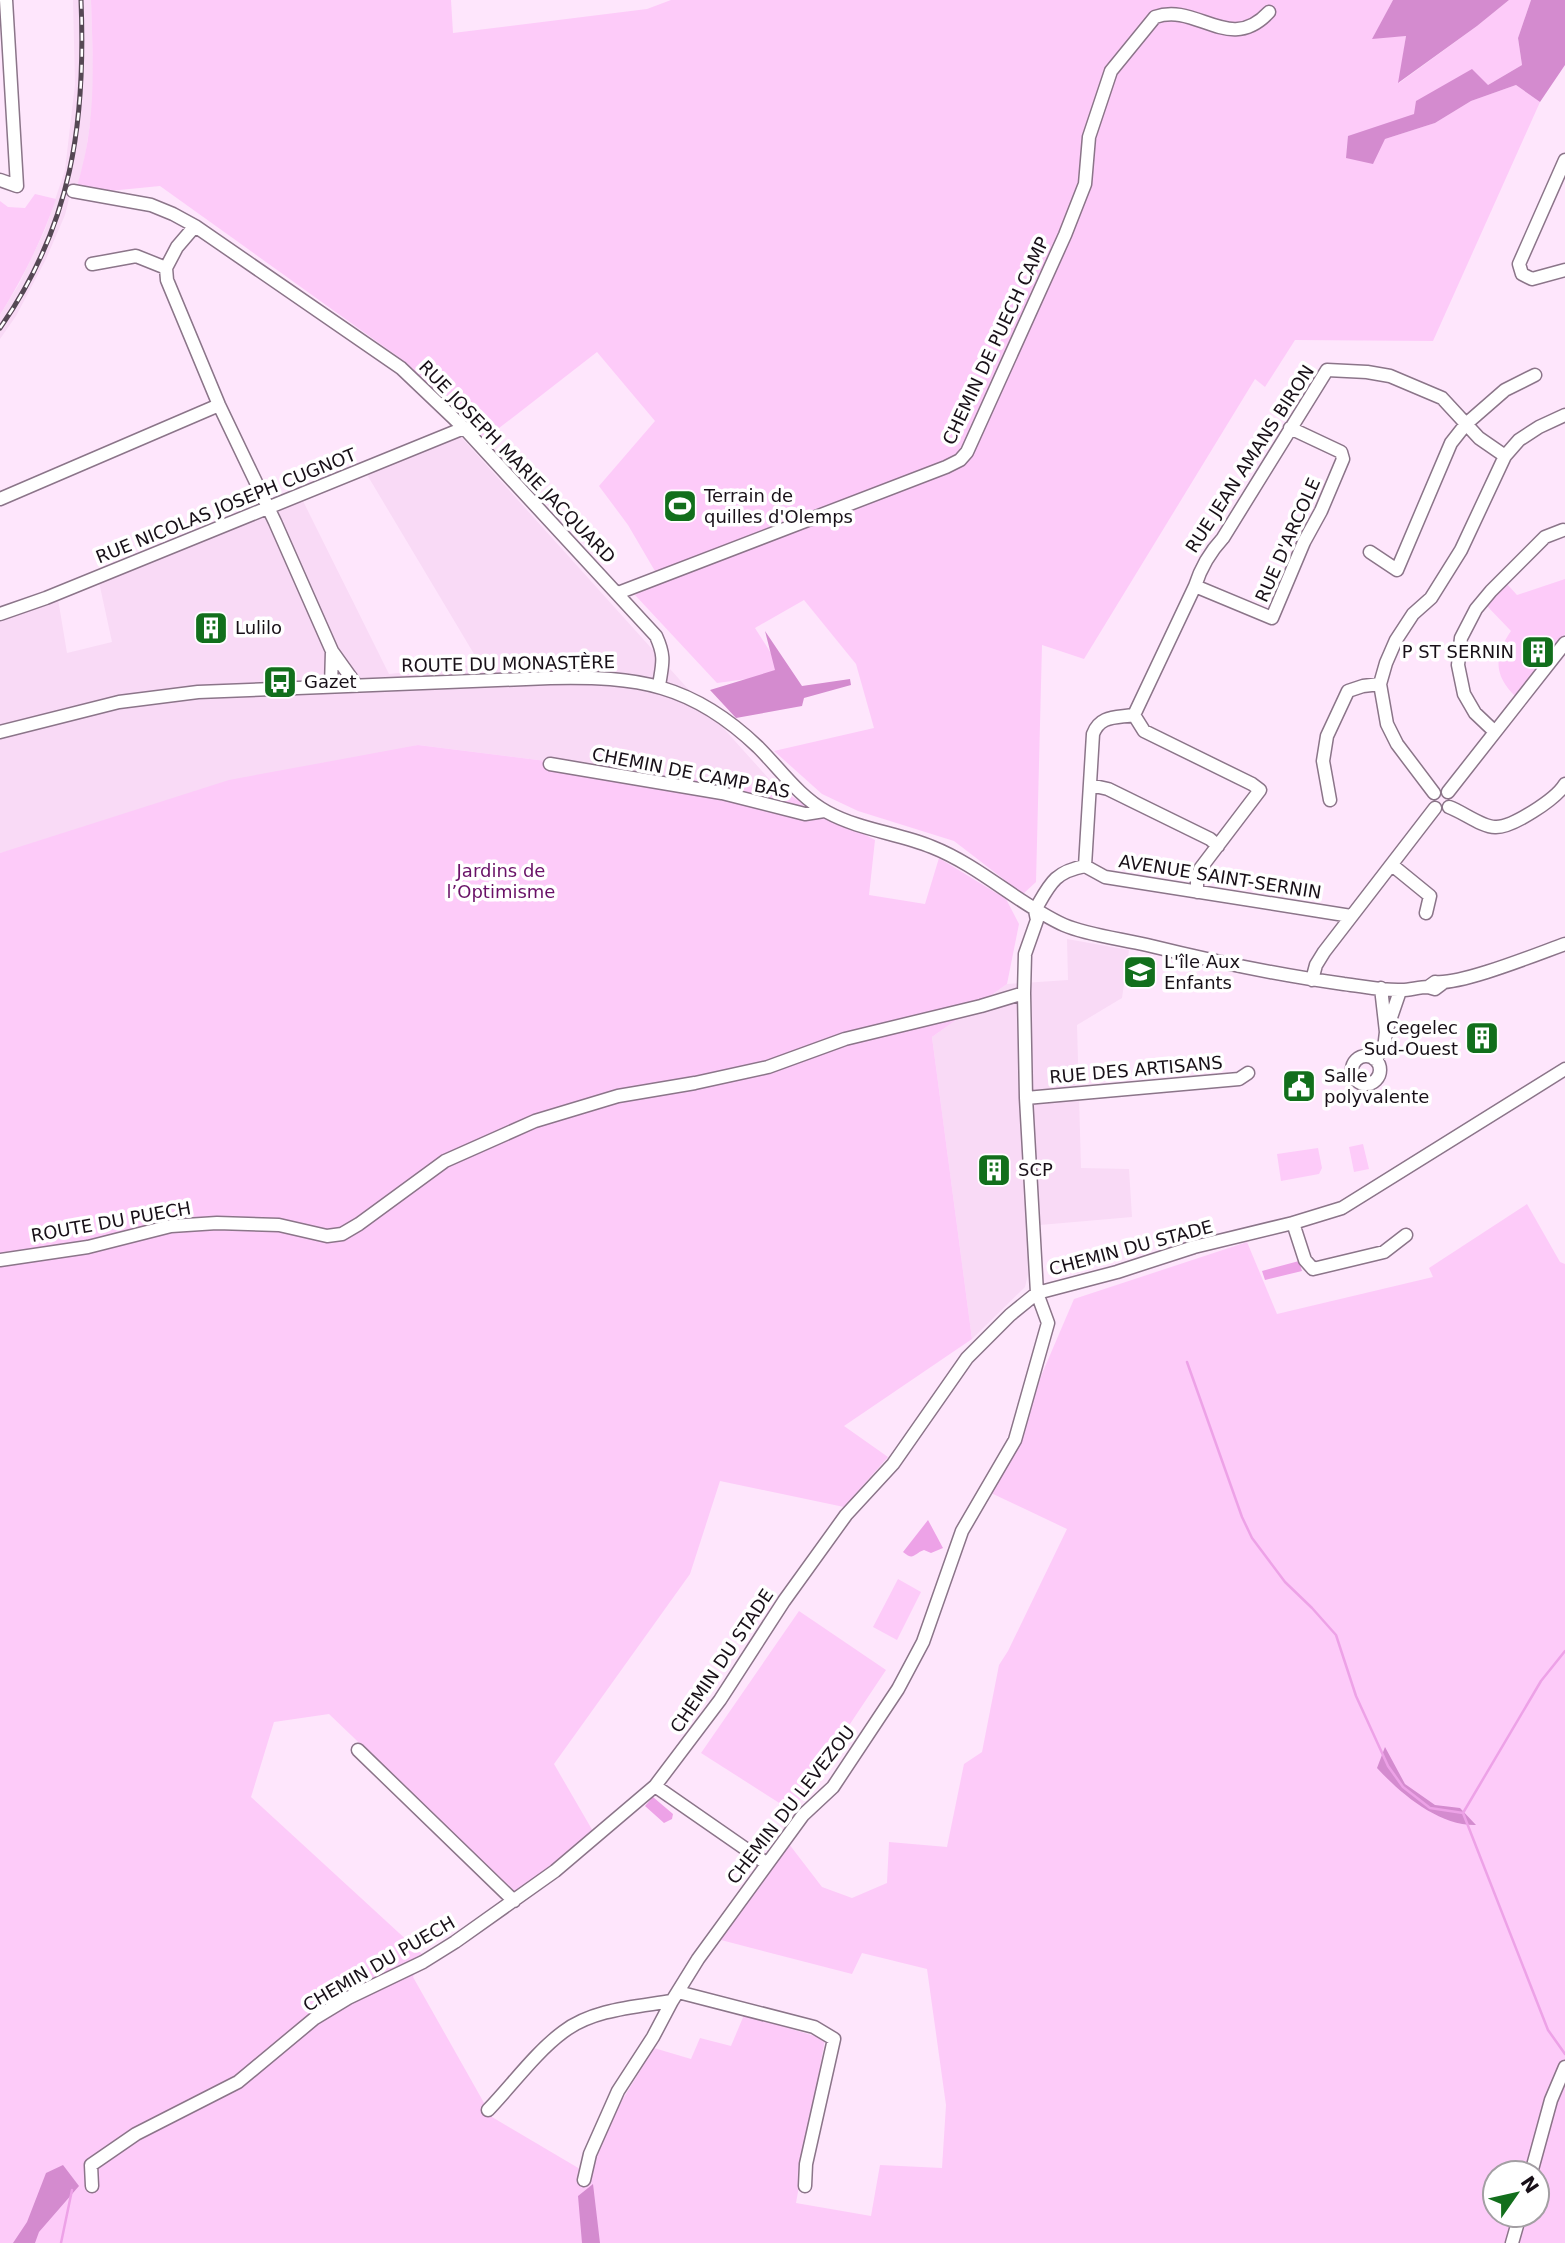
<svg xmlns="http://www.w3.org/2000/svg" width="1565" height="2243" font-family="'DejaVu Sans',sans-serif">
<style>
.built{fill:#f9daf6}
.green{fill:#fdcbf9;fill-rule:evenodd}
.forest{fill:#d48bcf}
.water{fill:#eda2e7}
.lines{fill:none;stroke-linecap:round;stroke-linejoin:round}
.stream{stroke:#eda2e7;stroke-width:2.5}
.minor-casing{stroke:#8b7589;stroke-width:15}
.minor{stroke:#fff;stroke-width:12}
.rail-casing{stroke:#554854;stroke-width:5}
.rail{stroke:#fff;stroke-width:2.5;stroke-dasharray:8;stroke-linecap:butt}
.labels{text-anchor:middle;stroke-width:7;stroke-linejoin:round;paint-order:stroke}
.street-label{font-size:18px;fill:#181018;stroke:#fff}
.poi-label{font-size:18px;fill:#181018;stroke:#fff;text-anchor:start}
.park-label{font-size:18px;fill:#691167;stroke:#fff}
</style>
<rect width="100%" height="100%" fill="#fee6fc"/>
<path class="built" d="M73 0H91L94 99 84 163 77 186 70 195 65 215 46 259 16 316 0 339V315L19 284 45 230 65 170 75 84Z
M454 429 779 790 418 745 0 853V615L58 599 67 653 112 642 99 582 302 499 389 674 480 664 366 473Z
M1067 939 1129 950 1122 998 1077 1025 1081 1168 1129 1169 1132 1217 1040 1225 1025 1287 972 1339 932 1037 1007 984 1068 980Z"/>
<path class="green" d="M91 0H451L453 33 647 9 671 0H1393L1373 38 1406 36 1399 83 1477 26 1509 0H1531L1518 38 1522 65 1488 85 1414 114 1385 139 1435 123 1471 101 1516 85 1540 102 1433 341 1295 340 1265 387 1255 379 1084 659 1042 645 1036 882 1023 894 954 841 858 811 822 794 774 751 874 728 856 664 804 600 755 628 784 674 717 683 635 595 659 578 628 525 599 486 655 421 597 352 485 439 404 361 160 186 99 192 77 186C97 122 93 66 91 0Z
M35 194 56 199C42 240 23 278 0 315V201L8 207 25 208Z
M1565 579V634L1516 697C1493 675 1494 655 1511 631L1486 605 1507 584 1517 595Z
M418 745 779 790 875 840 869 895 925 904 939 858 1006 899 1019 924 1007 984 932 1037 972 1339 844 1426 888 1457 844 1507 720 1481 690 1574 554 1764 594 1833 517 1894 329 1714 274 1722 251 1797 423 1955 413 1977 492 2117 580 2169 654 2048 691 2059 700 2038 731 2046 744 2015 825 2039 796 2203 871 2216 880 2165 942 2168 946 2105 927 1969 862 1953 852 1974 721 1940 789 1844 822 1887 852 1898 887 1883 889 1842 947 1847 964 1764 982 1752 999 1665 1008 1651 1067 1529 991 1493 1074 1299 1247 1242 1277 1314 1433 1277 1429 1268 1527 1204 1560 1262 1565 1264V2243H0V853L229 780ZM1495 2173H1537V2215H1495Z
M1363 1144 1369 1169 1354 1172 1349 1147Z
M1318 1148 1322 1168 1319 1174 1281 1181 1277 1154Z
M898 1579 921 1592 897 1640 873 1627Z
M799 1611 886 1670 792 1811 701 1753Z"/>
<path class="forest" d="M1393 0H1509L1477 26 1398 83 1406 36 1372 39Z
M1531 0H1565V65L1540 102 1516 85 1471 101 1435 123 1385 139 1373 164 1346 158 1348 136 1414 114 1416 101 1472 69 1488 85 1522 65 1518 38Z
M765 631 802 686 850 679 851 685 804 698 802 706 736 718 710 690 775 670Z
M1385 1747 1405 1784 1435 1805 1460 1808 1476 1825C1439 1826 1401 1794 1377 1768Z
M63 2165 79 2186 39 2232 35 2243H13L27 2222 46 2173Z
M593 2184 600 2243H582L578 2196Z"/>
<path class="water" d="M1299 1261 1302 1271 1265 1280 1262 1271Z
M928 1520 943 1548 931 1553 924 1550C913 1554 914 1561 903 1552Z
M653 1797 673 1814 672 1819 664 1823 645 1806Z"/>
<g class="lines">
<path class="stream" d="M1187 1362 1242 1517 1252 1538 1285 1582 1312 1608 1336 1635 1356 1696 1388 1766 1403 1787 1430 1808 1463 1813
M1565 1651 1541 1681 1463 1813 1548 2030 1565 2054
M61 2243 72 2190"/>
<g class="minor-casing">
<path id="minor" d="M1565 160 1519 264 1522 274 1532 279 1565 270
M0 180 17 186 6 0
M73 191 151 205 173 214 195 226 401 368 464 428 656 636C666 658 662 664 659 686
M195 226 177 247 166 268 167 280 219 405 275 522 332 651 357 686
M92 264 136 256 166 268
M0 499 219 405
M1370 552 1397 570 1451 443 1466 424 1505 390 1535 375
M1195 586 1272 618 1304 542 1321 511 1343 459 1341 452 1290 428
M618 593 946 467 960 460 967 452 1065 235 1085 184 1089 137 1111 71 1155 17C1197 2 1229 55 1269 12
M0 614 46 598 464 428
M331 687 332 651
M1134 715 1144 731 1252 784 1260 790 1200 869 1197 878V892
M0 732 119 702 198 692 550 678C638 676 692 684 758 747 780 769 799 797 827 812 860 830 898 833 932 847 980 866 1018 904 1064 925 1087 935 1122 939 1147 945 1212 961 1277 975 1344 984 1362 986 1383 991 1402 990 1410 990 1419 987 1428 987
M1495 732 1475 713 1464 694 1458 665 1461 638 1476 609 1491 591 1545 537 1563 530
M550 764 722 793 805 814 824 811
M1090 785 1108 789 1210 839 1218 846
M1448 792 1565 643
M1434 793 1397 744 1387 724 1380 684 1386 663 1396 640 1413 614 1431 598 1461 550 1505 456 1519 440 1539 427 1565 415
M1330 800 1323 761 1327 736 1348 691 1363 686 1380 684
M1449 807C1463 812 1482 827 1495 827 1512 828 1556 799 1565 784
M1392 865 1430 896 1426 913
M1085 866 1105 877 1351 916
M1035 910C1050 884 1054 872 1085 866L1093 734C1100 715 1116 718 1134 715L1195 586C1201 567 1210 552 1223 538L1327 370 1367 372 1390 376 1442 398 1479 438 1505 456
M1312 980 1316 965 1324 952 1435 808
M1443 983 1435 989 1428 987 1435 982C1461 985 1537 954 1565 944
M1381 988 1386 1032 1400 991
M1352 1070a14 14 0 1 1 28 0a14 14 0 1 1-28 0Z
M1374 1059 1384 1049 1386 1032
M1026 1098 1239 1079 1248 1073
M1293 1223 1305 1260 1313 1269 1384 1252 1406 1235
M0 1260 88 1247 171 1226 217 1223 279 1225 327 1236 342 1234 359 1224 445 1161 535 1121 618 1096 695 1083 768 1067 845 1039 981 1006 1024 993
M358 1750 514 1901
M655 1786 766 1863
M678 1992 814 2027 834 2039 806 2164 805 2186
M488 2110C512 2085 536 2052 563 2032 593 2009 636 2007 672 2001
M1531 2173 1551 2100 1565 2067
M584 2180 590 2154 618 2091 653 2037 672 2001 698 1959 803 1815 833 1787 898 1689 923 1642 962 1531 1015 1440 1048 1323 1037 1293 1026 1098 1024 993 1025 954 1037 920 1035 910
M92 2186 91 2165 136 2134 238 2082 315 2018 348 1998 423 1962 455 1942 555 1871 655 1786 720 1700 784 1601 846 1515 893 1464 967 1358 1010 1315 1037 1293 1117 1272 1194 1247 1293 1223 1342 1208 1565 1069
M1512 2243 1520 2215"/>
</g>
<use href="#minor" class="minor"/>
<g class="rail-casing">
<path id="rail" d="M0 328C72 225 86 122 81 0"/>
</g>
<use href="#rail" class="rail"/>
</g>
<defs>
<g id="stadium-square" transform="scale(1.75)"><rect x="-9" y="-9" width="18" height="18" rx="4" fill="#126f1c" stroke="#fff"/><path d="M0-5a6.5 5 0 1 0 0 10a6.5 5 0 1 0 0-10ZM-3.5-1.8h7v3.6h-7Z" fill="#fff"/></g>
<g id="building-square" transform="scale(1.75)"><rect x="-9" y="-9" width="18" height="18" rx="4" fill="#126f1c" stroke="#fff"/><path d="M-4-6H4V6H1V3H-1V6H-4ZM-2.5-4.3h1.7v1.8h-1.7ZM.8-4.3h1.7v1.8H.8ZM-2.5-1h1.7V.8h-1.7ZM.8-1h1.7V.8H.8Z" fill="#fff"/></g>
<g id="bus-square" transform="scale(1.75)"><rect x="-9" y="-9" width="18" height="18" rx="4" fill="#126f1c" stroke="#fff"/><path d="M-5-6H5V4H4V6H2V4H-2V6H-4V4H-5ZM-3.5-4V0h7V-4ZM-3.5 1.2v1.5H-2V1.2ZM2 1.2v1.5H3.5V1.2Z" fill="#fff"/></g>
<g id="school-square" transform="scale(1.75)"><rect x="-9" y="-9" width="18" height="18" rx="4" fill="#126f1c" stroke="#fff"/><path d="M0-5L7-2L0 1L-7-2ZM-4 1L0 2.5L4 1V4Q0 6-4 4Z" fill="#fff"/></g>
<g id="civic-square" transform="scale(1.75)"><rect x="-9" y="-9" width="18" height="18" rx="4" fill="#126f1c" stroke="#fff"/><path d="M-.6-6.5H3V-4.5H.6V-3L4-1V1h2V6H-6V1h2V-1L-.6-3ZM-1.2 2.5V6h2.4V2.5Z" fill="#fff"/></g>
</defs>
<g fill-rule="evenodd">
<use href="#stadium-square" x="680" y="506"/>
<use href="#building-square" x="211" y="628"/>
<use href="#building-square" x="1538" y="652"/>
<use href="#bus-square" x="280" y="682"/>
<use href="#school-square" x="1140" y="972"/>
<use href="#building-square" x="1482" y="1038"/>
<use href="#civic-square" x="1299" y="1086"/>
<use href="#building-square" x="994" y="1170"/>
</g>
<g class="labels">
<g class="street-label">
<text transform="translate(996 341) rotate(-65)" y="6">CHEMIN DE PUECH CAMP</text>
<text transform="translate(1250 459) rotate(-57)" y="6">RUE JEAN AMANS BIRON</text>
<text transform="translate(517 462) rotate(46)" y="6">RUE JOSEPH MARIE JACQUARD</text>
<text transform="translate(226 506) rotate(-22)" y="6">RUE NICOLAS JOSEPH CUGNOT</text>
<text transform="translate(1288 540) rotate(-66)" y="6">RUE D'ARCOLE</text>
<text transform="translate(508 664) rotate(-1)" y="6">ROUTE DU MONASTÈRE</text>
<text transform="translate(691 773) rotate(11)" y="6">CHEMIN DE CAMP BAS</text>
<text transform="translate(1220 877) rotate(9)" y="6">AVENUE SAINT-SERNIN</text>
<text transform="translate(1136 1070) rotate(-5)" y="6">RUE DES ARTISANS</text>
<text transform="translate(111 1222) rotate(-10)" y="6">ROUTE DU PUECH</text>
<text transform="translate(1131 1248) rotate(-15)" y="6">CHEMIN DU STADE</text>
<text transform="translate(722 1661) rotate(-56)" y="6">CHEMIN DU STADE</text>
<text transform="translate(791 1805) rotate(-52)" y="6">CHEMIN DU LEVEZOU</text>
<text transform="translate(379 1964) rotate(-30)" y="6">CHEMIN DU PUECH</text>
</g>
<g class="poi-label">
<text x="704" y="502">Terrain de<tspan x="704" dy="21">quilles d'Olemps</tspan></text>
<text x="235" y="634">Lulilo</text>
<text x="1514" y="658" text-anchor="end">P ST SERNIN</text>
<text x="304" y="688">Gazet</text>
<text x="1164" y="968">L'île Aux<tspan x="1164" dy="21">Enfants</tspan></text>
<text x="1458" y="1034" text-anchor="end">Cegelec<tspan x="1458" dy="21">Sud-Ouest</tspan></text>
<text x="1324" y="1082">Salle<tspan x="1324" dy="21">polyvalente</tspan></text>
<text x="1018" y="1176">SCP</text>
</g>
<g class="park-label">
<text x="501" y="877">Jardins de<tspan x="501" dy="21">l’Optimisme</tspan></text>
</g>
</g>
<g transform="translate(1516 2194) rotate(56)"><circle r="33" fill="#ffffff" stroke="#a39fa3" stroke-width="2"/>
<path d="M0-5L12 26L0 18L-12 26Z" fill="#126f1c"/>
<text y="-10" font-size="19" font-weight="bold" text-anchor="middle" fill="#181018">N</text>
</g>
</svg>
